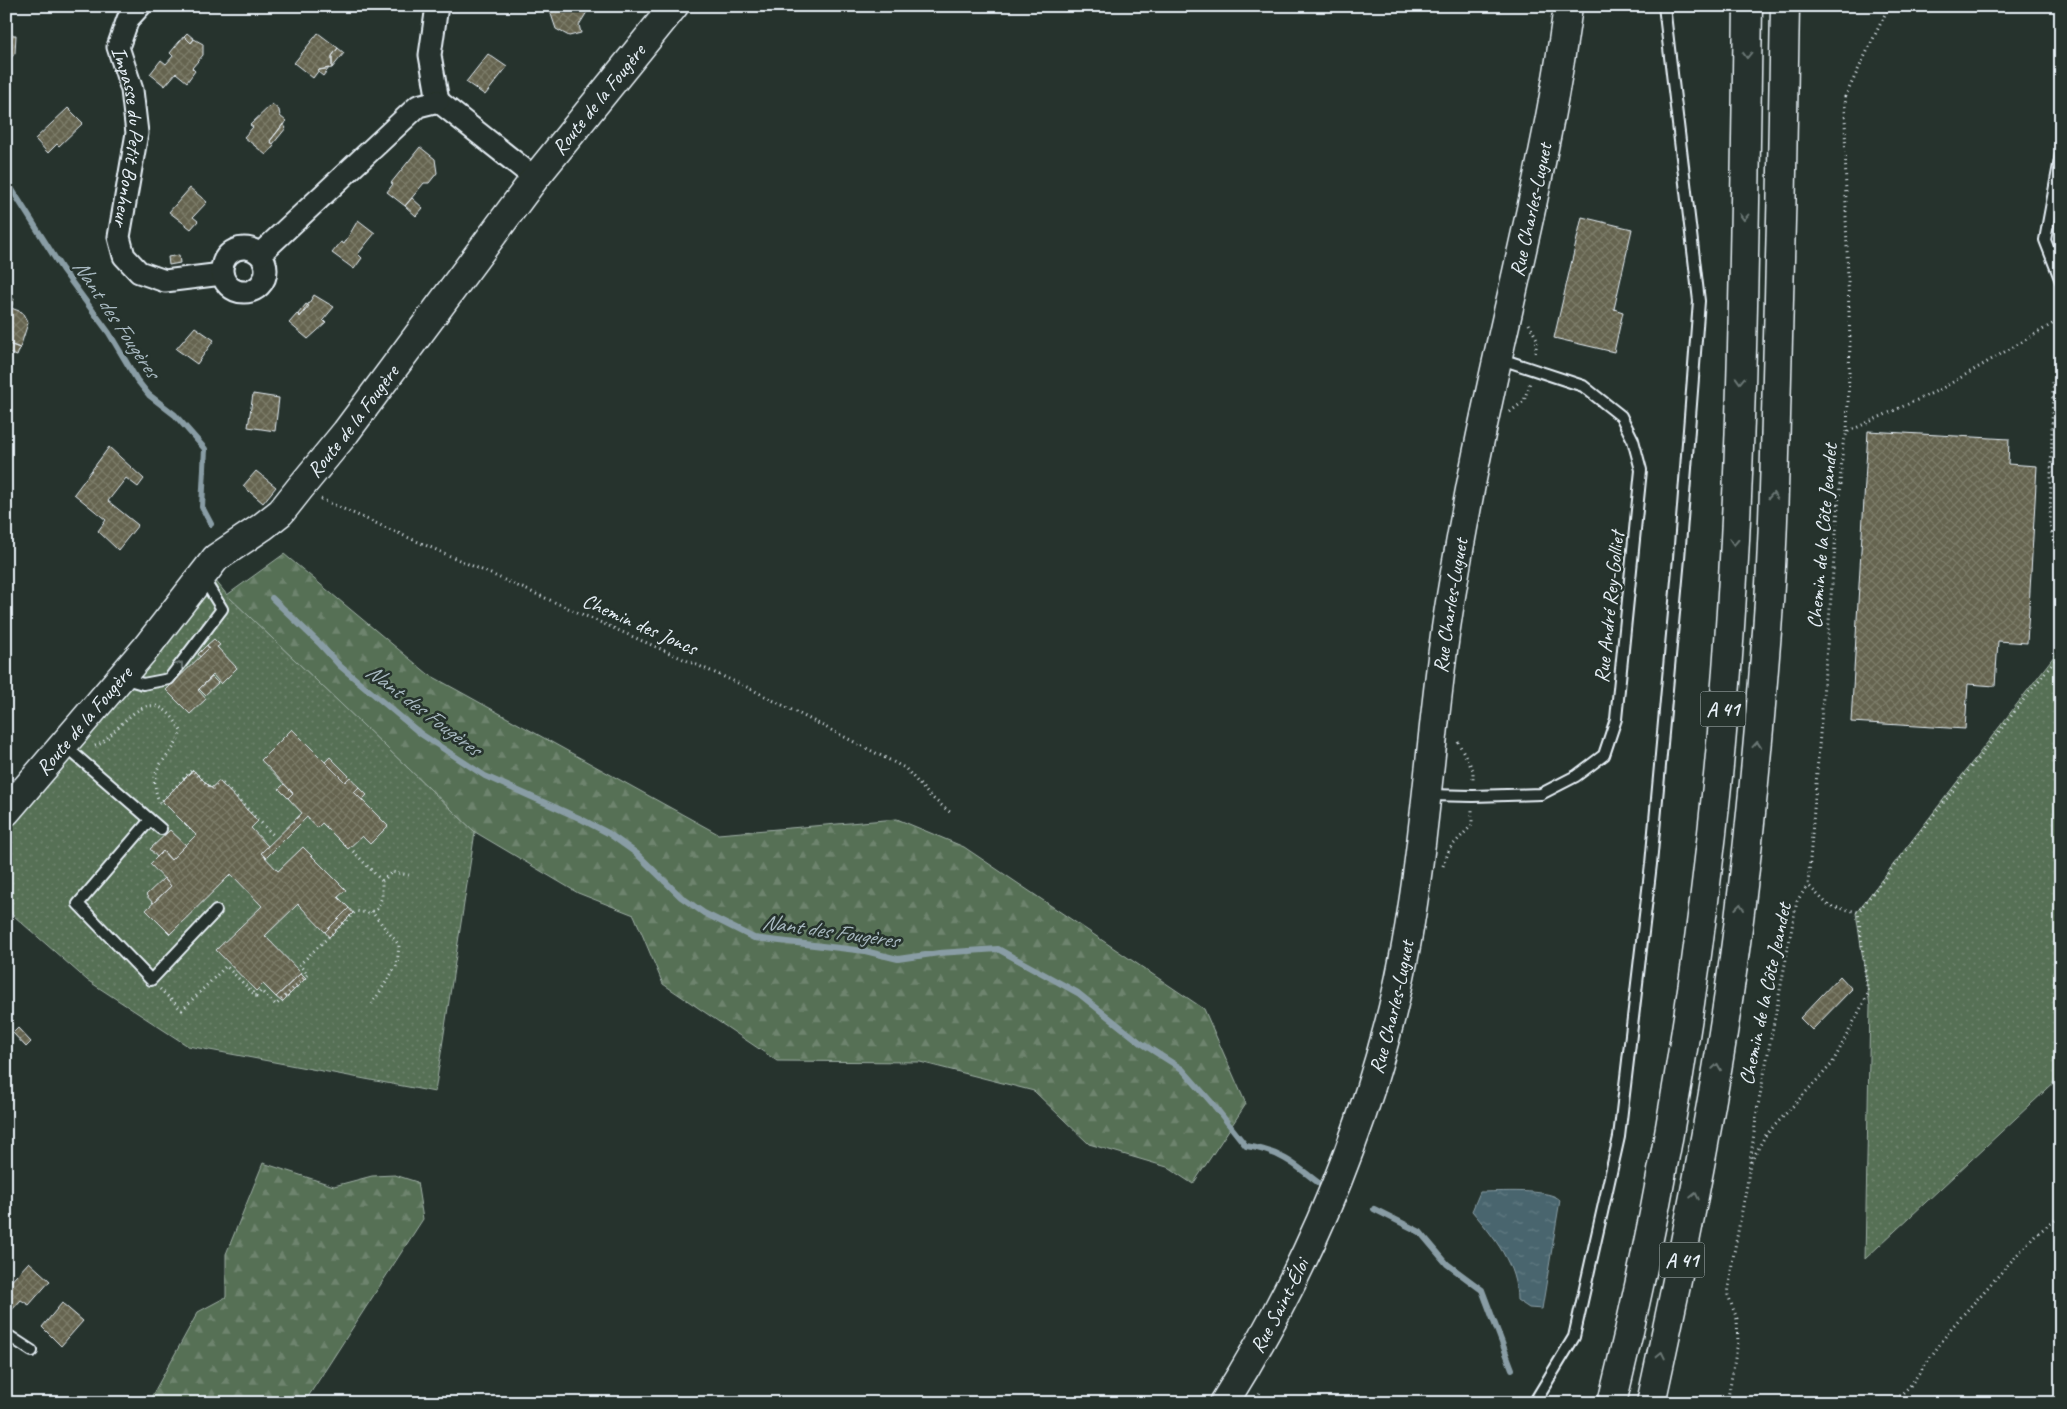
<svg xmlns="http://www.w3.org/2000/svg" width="2067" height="1409" font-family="Caveat,sans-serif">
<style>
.grass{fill:url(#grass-dots);stroke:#9fb0a6}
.forest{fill:url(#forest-firs);stroke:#9fb0a6}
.water{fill:url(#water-ripples);stroke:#899da5}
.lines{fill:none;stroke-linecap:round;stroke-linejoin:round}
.stream{stroke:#899da5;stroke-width:6}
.building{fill:url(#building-cross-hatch);stroke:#e8f1f8}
.lane-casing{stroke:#e8f1f8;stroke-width:14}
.street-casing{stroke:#e8f1f8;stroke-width:25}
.secondary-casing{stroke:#e8f1f8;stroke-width:31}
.highway-casing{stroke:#e8f1f8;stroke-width:31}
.path{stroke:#e8f1f8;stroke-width:3;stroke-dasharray:1 4;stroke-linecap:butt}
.lane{stroke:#26332d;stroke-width:10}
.street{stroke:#26332d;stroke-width:21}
.secondary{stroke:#26332d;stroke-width:28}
.highway{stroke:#26332d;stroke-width:28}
.oneway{stroke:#6a7674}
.labels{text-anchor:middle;stroke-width:5;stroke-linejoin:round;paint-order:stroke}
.shield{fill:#26332d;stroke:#aeb8bb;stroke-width:1}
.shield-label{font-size:20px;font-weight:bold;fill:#e8f1f8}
.street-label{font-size:21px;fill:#e8f1f8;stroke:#26332d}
.water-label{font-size:22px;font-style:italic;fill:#a8b9c1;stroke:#26332d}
</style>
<defs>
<pattern id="grass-dots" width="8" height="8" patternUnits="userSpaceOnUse" patternTransform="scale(1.25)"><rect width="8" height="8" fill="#566f55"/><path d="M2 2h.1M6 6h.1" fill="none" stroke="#6e846e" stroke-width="1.8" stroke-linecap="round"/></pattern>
<pattern id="forest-firs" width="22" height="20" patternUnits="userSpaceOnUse" patternTransform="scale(1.25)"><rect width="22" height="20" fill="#566f55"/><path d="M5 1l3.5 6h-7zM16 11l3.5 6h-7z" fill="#6e846e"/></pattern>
<pattern id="water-ripples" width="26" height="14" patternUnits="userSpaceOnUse" patternTransform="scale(1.25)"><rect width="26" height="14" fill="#49656e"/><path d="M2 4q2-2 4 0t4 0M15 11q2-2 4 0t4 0" fill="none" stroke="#637c83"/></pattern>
<pattern id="building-cross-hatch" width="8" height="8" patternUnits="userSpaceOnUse" patternTransform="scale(1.25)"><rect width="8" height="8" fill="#65644f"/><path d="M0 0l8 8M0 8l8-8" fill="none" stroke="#7b7b69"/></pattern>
</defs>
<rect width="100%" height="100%" fill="#26332d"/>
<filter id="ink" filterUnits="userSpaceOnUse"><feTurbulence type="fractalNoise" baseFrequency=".02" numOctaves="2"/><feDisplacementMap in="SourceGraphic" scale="10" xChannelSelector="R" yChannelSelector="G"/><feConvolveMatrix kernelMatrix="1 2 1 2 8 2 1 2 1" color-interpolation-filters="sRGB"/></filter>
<g filter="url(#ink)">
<path class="grass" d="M215 580 227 595 475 832 435 1092 188 1046 87 980 6 909V831Z
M2061 647V1076L1865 1259 1870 1006 1856 913Z"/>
<path class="forest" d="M284 554 428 674 718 834 897 819 964 847 1204 1009 1246 1104 1193 1184 1167 1167 1089 1144 1034 1091 920 1062 777 1061 663 984 634 915 578 893 475 832 227 595Z
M263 1163 334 1186 372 1176 395 1175 417 1182 423 1219 304 1403H148L198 1312 226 1297V1254Z"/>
<path class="water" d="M1480 1192C1497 1192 1549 1188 1560 1200L1542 1309 1529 1308 1517 1300C1517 1265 1494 1237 1472 1211Z"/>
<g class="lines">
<path class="stream" d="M6 180 62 269 109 333 137 380 149 395 175 415 205 449 202 507 211 524
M272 598 319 643 340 666 421 734 485 776 579 818 608 833 636 853 681 897 704 913 754 938 865 951 898 959 939 953 998 949 1078 993 1141 1043 1182 1069 1212 1103 1246 1146C1280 1151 1295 1164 1321 1185
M1374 1209 1420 1232 1447 1264 1482 1290 1512 1369"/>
</g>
<path class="building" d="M556 6H575L587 12 579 25 581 33 569 36 556 29 550 11H553Z
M187 33 194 39 191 43 184 36Z
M318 33 338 48 332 56V68L319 70 313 78 294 63Z
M6 35H16L15 53 6 64Z
M184 36 191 43 194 39 203 44V55L192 68 195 71 187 82 176 73 165 86 150 74 161 60 166 64 173 56 170 53Z
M338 48 344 53 332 68V56Z
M488 54 507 67 485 95 466 82Z
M329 68 323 76 318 72 319 70Z
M272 104 279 110 280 116 286 121 270 141 274 146 266 155 244 137 253 127 250 125Z
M68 108 83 123 59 146 57 144 48 153 35 139Z
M283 124 286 128 273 144 270 141Z
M420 147 435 159 437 173 429 183H424L405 206 387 192 393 184 391 183Z
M190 188 207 202 193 217 198 221 191 229 169 212Z
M412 198 423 208 416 216 405 206Z
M1582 217 1632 229 1614 309 1623 312 1614 352 1554 338Z
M358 220 375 233 358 254 362 258 354 269 332 253 341 242 344 244Z
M179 255 180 263 169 265 168 257Z
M314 295 334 307 323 320 326 323 308 339 289 323 297 314 300 317Z
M6 296 14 299 11 308 22 312 28 323 20 348 6 343Z
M306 304 309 306 300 317 298 314Z
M195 327 214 340 197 364 176 349Z
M6 343 20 348 17 356 6 352Z
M253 394 279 398 275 431 248 427Z
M1868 431 2009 439 2008 464 2037 466 2027 643 1998 641 1995 686 1968 684 1965 729 1851 722Z
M109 447 144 479 138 487 126 478 108 501 138 525 118 550 98 531 106 520 74 494Z
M256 471 276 487 263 503 243 486Z
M214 639 220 645 217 647 237 668 221 684 213 675 198 690 206 699 190 714 166 690 209 648 207 645Z
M207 645 209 648 200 657 198 654Z
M212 677 218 683 205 695 199 689Z
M292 729 345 782 350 777 359 787 354 792 388 826 370 844 362 836 348 849 322 823 317 828 307 817 266 858 261 853 302 813 288 798 293 793 261 760Z
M330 757 350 777 345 782 325 762Z
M193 770 211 788 219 781 258 821 251 828 268 846 261 853 278 871 303 847 346 890 338 897 349 908 325 932 298 904 265 936 301 973 276 997 263 984 256 991 216 950 262 906 231 874 170 934 146 910 171 886 150 864 163 851 171 860 196 835 162 801Z
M284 784 293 793 288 798 279 789Z
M359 787 367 795 362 800 354 792Z
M170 830 186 845 171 860 163 851 157 857 150 849Z
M164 878 171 886 153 903 146 895Z
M349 908 353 913 329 937 325 932Z
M301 973 306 978 282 1002 276 997Z
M1840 976 1852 989 1812 1030 1800 1018Z
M18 1028 31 1042 26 1047 13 1033Z
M29 1262 50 1281 29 1305 21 1300 11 1311 6 1307V1287Z
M62 1303 83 1321 61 1346 42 1327Z"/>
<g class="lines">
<g class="lane-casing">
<path id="lane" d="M2061 154 2045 240 2061 281
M122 678 143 684 169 679 222 609 203 578
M65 746 161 829
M1428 795 1473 796 1541 794 1576 776 1604 755 1616 719 1641 470 1633 440 1621 416 1583 386 1498 358
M150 820 78 904 151 980 216 911
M6 1334 32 1351
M1534 1403 1574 1337 1619 1137 1651 864 1679 558 1699 301 1664 6"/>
</g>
<g class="street-casing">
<g id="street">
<path id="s1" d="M140 6 128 19 118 47 132 90 137 133 119 237 124 256 139 272 165 281 222 274"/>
<path d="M437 6 430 55 438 101"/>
<path d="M438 101 535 178"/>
<circle cx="244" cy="270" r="22"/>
<path d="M260 254 418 106 438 101"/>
</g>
</g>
<g class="secondary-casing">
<g id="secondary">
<path id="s2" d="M6 812 146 648 216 558 262 527 281 512 300 488 346 432 535 178 674 6"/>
<path id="s3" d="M1224 1403C1298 1285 1354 1159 1389 1024 1422 897 1427 765 1445 635 1451 592 1459 549 1467 506 1497 339 1546 175 1568 6"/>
</g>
</g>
<g class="highway-casing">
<path id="highway" d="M1612 1403C1663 1197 1697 987 1718 776 1743 520 1744 263 1748 6
M1651 1403C1680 1269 1708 1136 1728 1000 1745 886 1756 771 1765 656 1772 576 1774 496 1776 416 1780 279 1783 143 1785 6"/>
</g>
<path class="path" d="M2061 319 1941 389 1847 432 1843 445 1808 885 1829 906 1858 912 2061 652
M1529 324 1537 339 1535 356
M2061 364 2053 383 2050 526 2061 566
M1510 412 1524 401 1530 382
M1847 432 1850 344 1846 217 1845 97 1889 6
M321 499 749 688 905 768 930 796 951 813
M1458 742 1473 770V781
M95 746 102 743C129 718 154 680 181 731 172 764 143 761 160 804
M159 804 192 770 212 789 220 781 275 837
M1443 866 1450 848 1472 825V810
M382 881 392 872 409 875
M371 911 399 945 397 965 372 1004
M160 989 182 1010 226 966 256 996 261 991 276 1005 308 974 299 965 356 911 368 913 377 909 382 897V881L353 851
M1751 1162 1765 1136 1832 1064 1868 994 1858 912
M1256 1403 1261 1389
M1727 1403 1738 1342 1737 1319 1728 1295 1732 1263 1747 1185 1757 1111 1797 901 1808 885
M1892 1403 1910 1386 1952 1327 2035 1235 2061 1216"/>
<use href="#lane" class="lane"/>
<use href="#street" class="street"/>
<use href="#secondary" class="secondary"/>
<use href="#highway" class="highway"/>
</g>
<defs><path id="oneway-chevron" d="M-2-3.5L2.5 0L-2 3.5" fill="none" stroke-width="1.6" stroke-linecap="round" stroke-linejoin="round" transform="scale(1.25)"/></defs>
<g class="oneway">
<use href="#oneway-chevron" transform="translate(1747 55) rotate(91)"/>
<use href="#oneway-chevron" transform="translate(1744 217) rotate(91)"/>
<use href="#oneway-chevron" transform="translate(1740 380) rotate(92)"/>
<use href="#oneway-chevron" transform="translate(1773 496) rotate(-87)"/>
<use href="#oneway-chevron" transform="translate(1734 542) rotate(93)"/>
<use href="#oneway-chevron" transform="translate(180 665) rotate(-53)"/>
<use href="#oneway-chevron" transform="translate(1757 745) rotate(-85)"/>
<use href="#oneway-chevron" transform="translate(1740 907) rotate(-83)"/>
<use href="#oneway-chevron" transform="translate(1717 1067) rotate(-81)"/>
<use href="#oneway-chevron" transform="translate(1695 1196) rotate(-78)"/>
<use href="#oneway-chevron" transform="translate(1661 1355) rotate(-78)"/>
</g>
</g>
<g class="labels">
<g class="shield">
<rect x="1700.5" y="691.5" width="45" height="35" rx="4"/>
<rect x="1659.5" y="1242.5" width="45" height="35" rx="4"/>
</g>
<g class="shield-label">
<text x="1723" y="716">A 41</text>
<text x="1682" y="1267">A 41</text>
</g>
<g class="street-label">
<text dy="7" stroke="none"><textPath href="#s2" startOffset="930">Route de la Fougère</textPath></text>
<text dy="7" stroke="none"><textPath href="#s1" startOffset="139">Impasse du Petit Bonheur</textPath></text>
<text dy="7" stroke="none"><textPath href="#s3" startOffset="1242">Rue Charles-Luguet</textPath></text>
<text dy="7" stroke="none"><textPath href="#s2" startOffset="525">Route de la Fougère</textPath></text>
<text transform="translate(1822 536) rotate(-85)" y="7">Chemin de la Côte Jeandet</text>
<text dy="7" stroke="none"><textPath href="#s3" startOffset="838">Rue Charles-Luguet</textPath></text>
<text transform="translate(1609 607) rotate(-84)" y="7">Rue André Rey-Golliet</text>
<text transform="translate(640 624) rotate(24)" y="7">Chemin des Joncs</text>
<text dy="7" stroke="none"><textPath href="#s2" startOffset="120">Route de la Fougère</textPath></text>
<text transform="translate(1765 994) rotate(-78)" y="7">Chemin de la Côte Jeandet</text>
<text dy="7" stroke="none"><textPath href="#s3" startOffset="432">Rue Charles-Luguet</textPath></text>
<text dy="7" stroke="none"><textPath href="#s3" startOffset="112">Rue Saint-Éloi</textPath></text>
</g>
<g class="water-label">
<text transform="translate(117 318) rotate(56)" y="8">Nant des Fougères</text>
<text transform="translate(424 709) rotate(37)" y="8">Nant des Fougères</text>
<text transform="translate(830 930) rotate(8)" y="8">Nant des Fougères</text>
</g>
</g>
<rect width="2067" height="1409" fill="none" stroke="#26332d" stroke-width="25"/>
<rect x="12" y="12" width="2042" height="1384" fill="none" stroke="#e8f1f8" stroke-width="2" filter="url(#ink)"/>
</svg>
